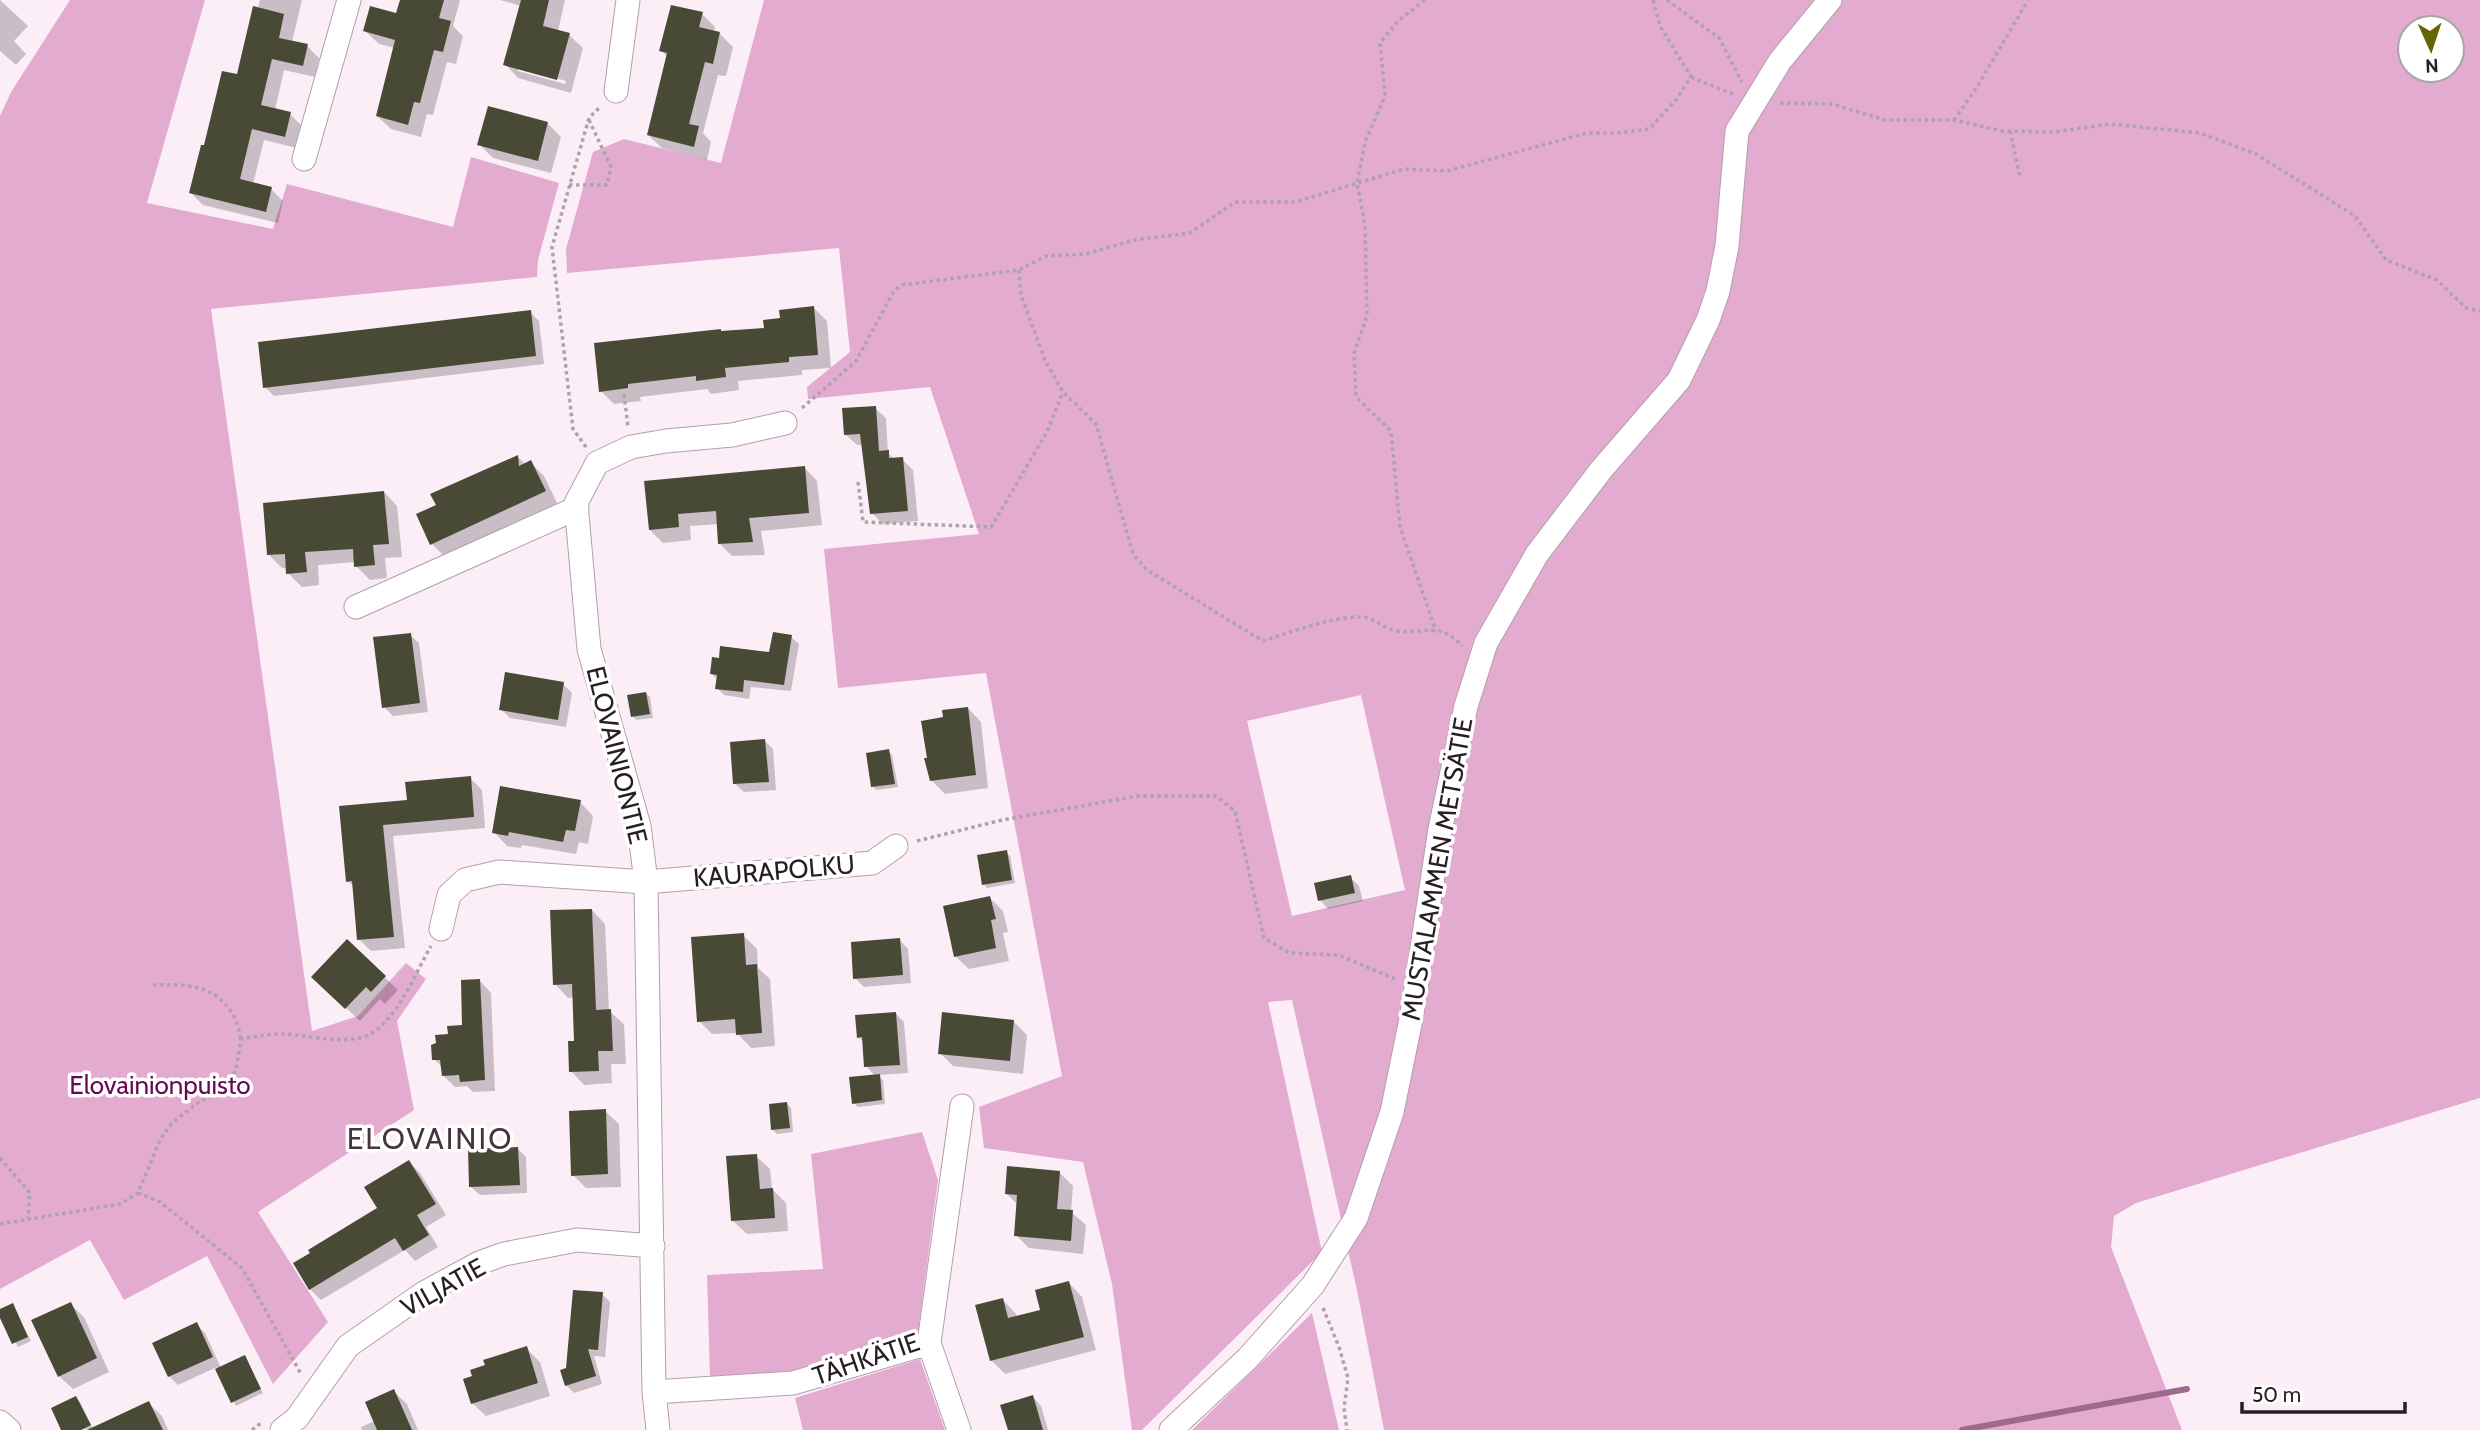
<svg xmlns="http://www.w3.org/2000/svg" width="2480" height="1430" font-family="Cabin,sans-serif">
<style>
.green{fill:#e4abd1;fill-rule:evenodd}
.shadow{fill:#0003;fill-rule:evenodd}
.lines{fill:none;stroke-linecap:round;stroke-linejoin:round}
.stream{stroke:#9f688d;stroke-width:6}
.building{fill:#494a36}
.minor-casing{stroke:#b49eac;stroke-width:25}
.path{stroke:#aea3aa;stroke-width:3.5;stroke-dasharray:3.5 3.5;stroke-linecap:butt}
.minor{stroke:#fff;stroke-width:23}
.labels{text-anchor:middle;stroke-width:7;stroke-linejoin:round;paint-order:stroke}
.street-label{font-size:26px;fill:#261e23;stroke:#fff}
.park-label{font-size:26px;fill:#660852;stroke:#fff}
.quarter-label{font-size:30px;letter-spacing:2px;fill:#463440;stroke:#fff}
</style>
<rect width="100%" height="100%" fill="#fceef7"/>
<path class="green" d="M70 0H205L147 203 273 229 287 184 453 227 471 157 559 183 538 260 537 277 211 309 312 1031 358 1016 406 963 426 979 397 1021 414 1110 258 1212 328 1322 273 1384 207 1256 124 1300 90 1240 0 1289V116L11 92Z
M764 0H2480V1098L2136 1203 2114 1216 2111 1247 2182 1430H1384L1358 1295 1292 1000 1268 1002 1322 1252 1142 1430H1132L1112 1284 1083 1162 984 1148 979 1107 1062 1076 986 673 838 688 824 549 979 534 930 387 808 399 807 387 850 352 839 248 567 273 566 249 593 152 624 139 721 163ZM2410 28H2452V70H2410ZM1361 695 1405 890 1292 916 1247 721Z
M922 1132 938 1180 918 1333 791 1374 710 1378 707 1275 823 1269 811 1154Z
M1312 1313 1339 1430H1192Z
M920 1359 945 1430H803L795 1398Z"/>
<path class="shadow" d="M0 0 28 26 14 41 26 54 16 65 0 51Z
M260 0H302L292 42 307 46 319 58 315 77 284 70 275 110 290 114 302 126 297 148 264 140 253 184 271 189 283 201 278 223 203 205 191 193 205 147 238 76Z
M402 0H460L453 26 463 36 456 64 447 62 433 115 427 114 421 137 391 129 377 116 395 48 379 44 365 31 398 15Z
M500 0H565L558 31 569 35 583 48 571 93 518 78 505 64 521 6ZM518 67 566 81 565 84 518 71Z
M702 14 715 27 714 32 720 34 733 47 726 76 718 75 703 133 711 142 707 160 662 148 648 135 668 57 661 50Z
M547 123 561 137 551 173 493 158 479 144Z
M814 308 827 321 831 368 802 370V375L738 381 739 390 711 394 707 389 640 397 641 401 614 404 601 391 766 329 782 320Z
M530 312 539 321 544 364 274 396 265 387Z
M875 408 886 418 888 453 895 460 902 459 913 470 918 521 883 524 872 513 863 445H857L846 435Z
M518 457 526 465 531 463 544 476 558 505 445 557 432 544 438 506Z
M805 468 817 481 822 525 761 531 765 555 732 556 719 543 718 524 690 526 691 540 663 543 650 530 646 482Z
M384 492 397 506 402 557 385 558 387 578 370 580 356 566V562L318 565 319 585 302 587 288 573V568H282L269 555Z
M410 635 419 643 428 712 393 716 384 707Z
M791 637 799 644 791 691 751 687 749 699 724 695 717 688 718 680 712 674 771 654Z
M563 684 572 693 566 727 510 718 501 709Z
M646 693 650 697 653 718 636 720 633 716Z
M968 708 981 722 988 788 945 794 931 780 945 719Z
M764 740 773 749 776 790 744 792 735 784Z
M889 751 892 755 898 787 877 790 873 787Z
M470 778 482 790 485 828 393 836 405 948 371 951 359 939 355 888 348 881 341 808 409 801Z
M580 802 593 816 588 844 579 842 576 854 522 845 521 848 507 846 494 832Z
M1006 852 1010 856 1015 883 987 888 984 884Z
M1350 877 1359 886 1363 901 1328 909 1320 900Z
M990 898 1003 911 1008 932 1003 933 1009 961 969 969 955 956Z
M592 910 605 924 609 1011 624 1024 626 1064H611L612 1083 584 1085 571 1071 576 1043 574 997 568 998 555 984Z
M743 935 757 949 758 968 770 979 775 1046 751 1048 737 1033 712 1034 699 1021Z
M900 940 908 949 911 983 864 987 855 978Z
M347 941 398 990 385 1004 380 999 360 1021 327 990Z
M480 981 491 993 495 1091 473 1092 467 1086 455 1087 443 1075V1068L434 1059 450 1036 464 1026Z
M896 1014 904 1022 908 1073 877 1075 883 1080 885 1104 858 1107 854 1103 876 1077 866 1066 864 1042 858 1037Z
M1014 1022 1027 1035 1023 1074 953 1066 940 1053Z
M787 1104 791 1108 793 1132 777 1134 773 1130Z
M605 1111 619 1124 621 1187 586 1188 573 1175Z
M517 1148 526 1157 527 1193 480 1195 471 1187Z
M756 1156 770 1169 772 1189 786 1203 788 1231 747 1234 733 1221Z
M409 1162 420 1173 446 1215 426 1227 438 1247 415 1261 405 1250 321 1300 310 1289 380 1209Z
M1060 1173 1073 1186 1071 1212 1086 1225 1083 1254 1029 1248 1016 1235 1018 1205 1006 1193Z
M1069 1283 1082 1297 1096 1350 1005 1374 991 1360 1003 1300 1016 1314 1017 1318 1042 1311Z
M602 1294 610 1302 605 1357 594 1356 602 1384 574 1393 566 1385 568 1370Z
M70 1304 84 1317 109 1372 73 1389 59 1376Z
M12 1305 31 1341 18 1347 0 1314V1311Z
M196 1324 205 1333 221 1368 245 1357 263 1393 236 1406 217 1367 178 1385 169 1376Z
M526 1348 540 1362 550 1396 486 1416 472 1403Z
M393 1391 407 1404 418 1430H362L361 1427 375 1421Z
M1033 1397 1041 1406 1048 1430H1009Z
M76 1398 80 1402 93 1429 63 1430Z
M148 1403 162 1416 168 1430H97Z"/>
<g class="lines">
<path class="stream" d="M1962 1430 2187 1389"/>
</g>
<path class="building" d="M400 0H444L439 18 451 21 443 52 434 50 420 103 414 102 408 125 376 116 395 40 363 31 370 6 396 13Z
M521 0H549L543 26 570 33 557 80 503 65Z
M671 5 703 12 699 27 720 32 713 64 705 62 689 124 699 126 694 147 647 135 667 53 659 51Z
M253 6 284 14 279 38 308 44 303 66 272 59 261 105 291 112 285 137 252 129 240 179 272 187 266 212 189 193 201 145H204L222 71 237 74Z
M488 106 548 122 538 161 477 145Z
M814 306 818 355 789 357V362L725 368 726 377 696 381V376L628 384V388L599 392 594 343 721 329V331L764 328 763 320 780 318 779 310Z
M531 310 536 356 263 388 258 342Z
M876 406 879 451 889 450V458L903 457 908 511 870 514 860 434 844 435 842 408Z
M518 455 519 466 531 460 546 491 430 545 416 514 436 505 430 494Z
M805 466 809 513 749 518 753 542 718 544 716 511 678 514 679 527 649 530 644 481Z
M384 491 389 544 373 545 375 565 354 567 353 549 305 552 307 572 286 574 285 554 267 555 263 503Z
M773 632 792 635 784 685 744 680 743 692 715 689 717 675 710 674 712 657 719 658 720 646 769 652Z
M411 633 420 703 382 708 373 637Z
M505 672 564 682 558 720 499 710Z
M646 692 650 714 631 717 627 695Z
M968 707 976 775 930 781 924 758H927L921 721 943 717 942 710Z
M765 739 769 782 733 784 730 742Z
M889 749 895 784 871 787 866 753Z
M471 776 474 817 383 825 394 937 357 940 352 881 346 882 339 806 407 800 405 782Z
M500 786 581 800 575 831 566 830 563 842 509 832 508 836 492 833Z
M1007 850 1012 880 982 885 977 855Z
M1351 875 1355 893 1318 901 1314 883Z
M990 896 996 919 991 920 996 948 954 957 943 906Z
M592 909 596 1010 611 1009 613 1051H598L599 1071 569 1072 568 1041H574L572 984 553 985 550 910Z
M744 933 746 965 757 964 762 1033 736 1035 735 1019 697 1022 691 937Z
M900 938 903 975 853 979 851 942Z
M347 939 386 976 371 992 366 987 345 1009 311 977Z
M480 979 485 1080 460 1082 459 1075 442 1076 440 1060H432L431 1045 436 1043 435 1035 448 1034 447 1026 462 1025 461 980Z
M896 1012 900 1065 864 1067 862 1037 857 1038 855 1015Z
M942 1012 1014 1020 1010 1061 938 1054Z
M880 1074 882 1100 852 1104 849 1077Z
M787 1102 790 1128 771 1130 769 1104Z
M606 1109 608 1174 571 1176 569 1111Z
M518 1147 520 1185 469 1187 468 1149Z
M757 1154 760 1189 773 1188 775 1218 731 1221 726 1156Z
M409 1160 436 1204 417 1215 429 1235 403 1251 395 1238 309 1290 293 1263 310 1253 308 1250 377 1208 364 1187Z
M1007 1166 1060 1171 1057 1209 1073 1210 1071 1241 1014 1236 1017 1195 1005 1194Z
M1069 1281 1084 1337 990 1361 975 1305 1003 1298 1008 1318 1040 1310 1035 1290Z
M573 1290 603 1292 598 1350 588 1349 596 1376 565 1386 560 1370 566 1368Z
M71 1302 97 1358 58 1377 31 1320Z
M13 1303 28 1337 12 1344 0 1318V1309Z
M197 1322 213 1357 168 1377 152 1343Z
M527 1346 538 1383 471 1404 463 1379 472 1376 470 1370 485 1365 483 1360Z
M245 1355 261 1389 231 1403 215 1369Z
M394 1389 412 1430H377L365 1402Z
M1033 1395 1043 1430H1008L1000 1405Z
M76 1396 91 1425 81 1430H61L51 1408Z
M149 1401 163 1430H87Z"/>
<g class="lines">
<g class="minor-casing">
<path id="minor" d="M616 91 628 0
M304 159 349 0
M356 607 577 508
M441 929 449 895 465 880 499 872 646 882 872 863 896 846
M929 1343 959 1430
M654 1392 793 1383 929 1343 962 1106
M0 1422 9 1430
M282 1430 297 1418 348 1346 424 1293 479 1263 504 1254 577 1240 653 1246
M658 1430 654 1392 646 882 639 826 589 649 576 503 597 463 631 447 666 441 732 435 785 423
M1171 1430 1247 1359 1313 1285 1356 1218 1392 1112 1412 1014 1440 829 1466 706 1486 643 1537 554 1601 470 1679 380 1708 320 1718 291 1727 246 1737 131 1780 61 1830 0"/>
</g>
<path class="path" d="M1425 0 1398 21 1380 43 1385 96 1365 142 1357 183 1365 225 1367 316 1354 353 1356 397 1391 431 1400 527 1436 631
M1667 0 1719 38 1742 82
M1691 77 1735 95
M1780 103 1832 104 1885 120H1954L2002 131 2054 132 2110 124 2200 133 2256 154 2355 216 2386 260 2437 280 2466 308 2480 311
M1954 120 1977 87 2028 0
M2010 131 2020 177
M569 185H607L611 167 589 120
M1019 270 1021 295 1045 360 1063 392 1096 424 1133 554 1147 570 1263 641C1292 632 1332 616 1363 617 1375 618 1386 630 1398 631 1425 635 1438 620 1462 646
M624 394 628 427
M802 408 856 361 894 291 902 285 1019 270 1046 256 1086 254 1134 240 1190 233 1235 202H1295L1404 169 1447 171 1587 133H1617L1649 129 1676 100 1691 77 1660 26 1653 0
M586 447 573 429 552 247 589 118 601 106
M858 482 863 522 991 527 1047 432 1063 392
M917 841 1002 820 1138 796H1216L1235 811 1264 938 1289 953 1339 955 1395 979
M153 985C184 984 214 984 232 1013 237 1020 239 1031 241 1039
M0 1158 30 1193 28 1218
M138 1193 160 1202 242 1268 301 1374
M0 1224 120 1204 138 1193 160 1140 172 1123 200 1101 221 1092 236 1070 241 1039C256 1036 270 1034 284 1034 310 1035 353 1048 375 1031 401 1011 415 974 431 946
M1323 1308 1339 1347 1348 1378 1344 1408 1347 1430
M252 1430 261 1423"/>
<use href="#minor" class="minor"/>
</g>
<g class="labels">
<g class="street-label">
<text transform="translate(617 755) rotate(76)" y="9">ELOVAINIONTIE</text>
<text transform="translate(1437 869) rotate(-80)" y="9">MUSTALAMMEN METSÄTIE</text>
<text transform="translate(774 871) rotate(-5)" y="9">KAURAPOLKU</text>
<text transform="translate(443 1287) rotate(-29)" y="9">VILJATIE</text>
<text transform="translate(866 1359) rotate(-19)" y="9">TÄHKÄTIE</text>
</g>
<g class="park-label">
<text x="160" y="1094">Elovainionpuisto</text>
</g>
<g class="quarter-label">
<text x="430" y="1149">ELOVAINIO</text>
</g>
</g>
<g transform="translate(2431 49) rotate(177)"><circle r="33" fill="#ffffff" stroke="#a8a5a7" stroke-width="2"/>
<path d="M0-5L12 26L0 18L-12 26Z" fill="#656600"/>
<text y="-10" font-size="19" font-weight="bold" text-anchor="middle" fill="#261e23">N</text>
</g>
<path d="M2242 1402v10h163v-10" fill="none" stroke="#261e23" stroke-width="3.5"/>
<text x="2252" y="1402" font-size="21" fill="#261e23" stroke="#ffffff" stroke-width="5" paint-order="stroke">50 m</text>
</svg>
